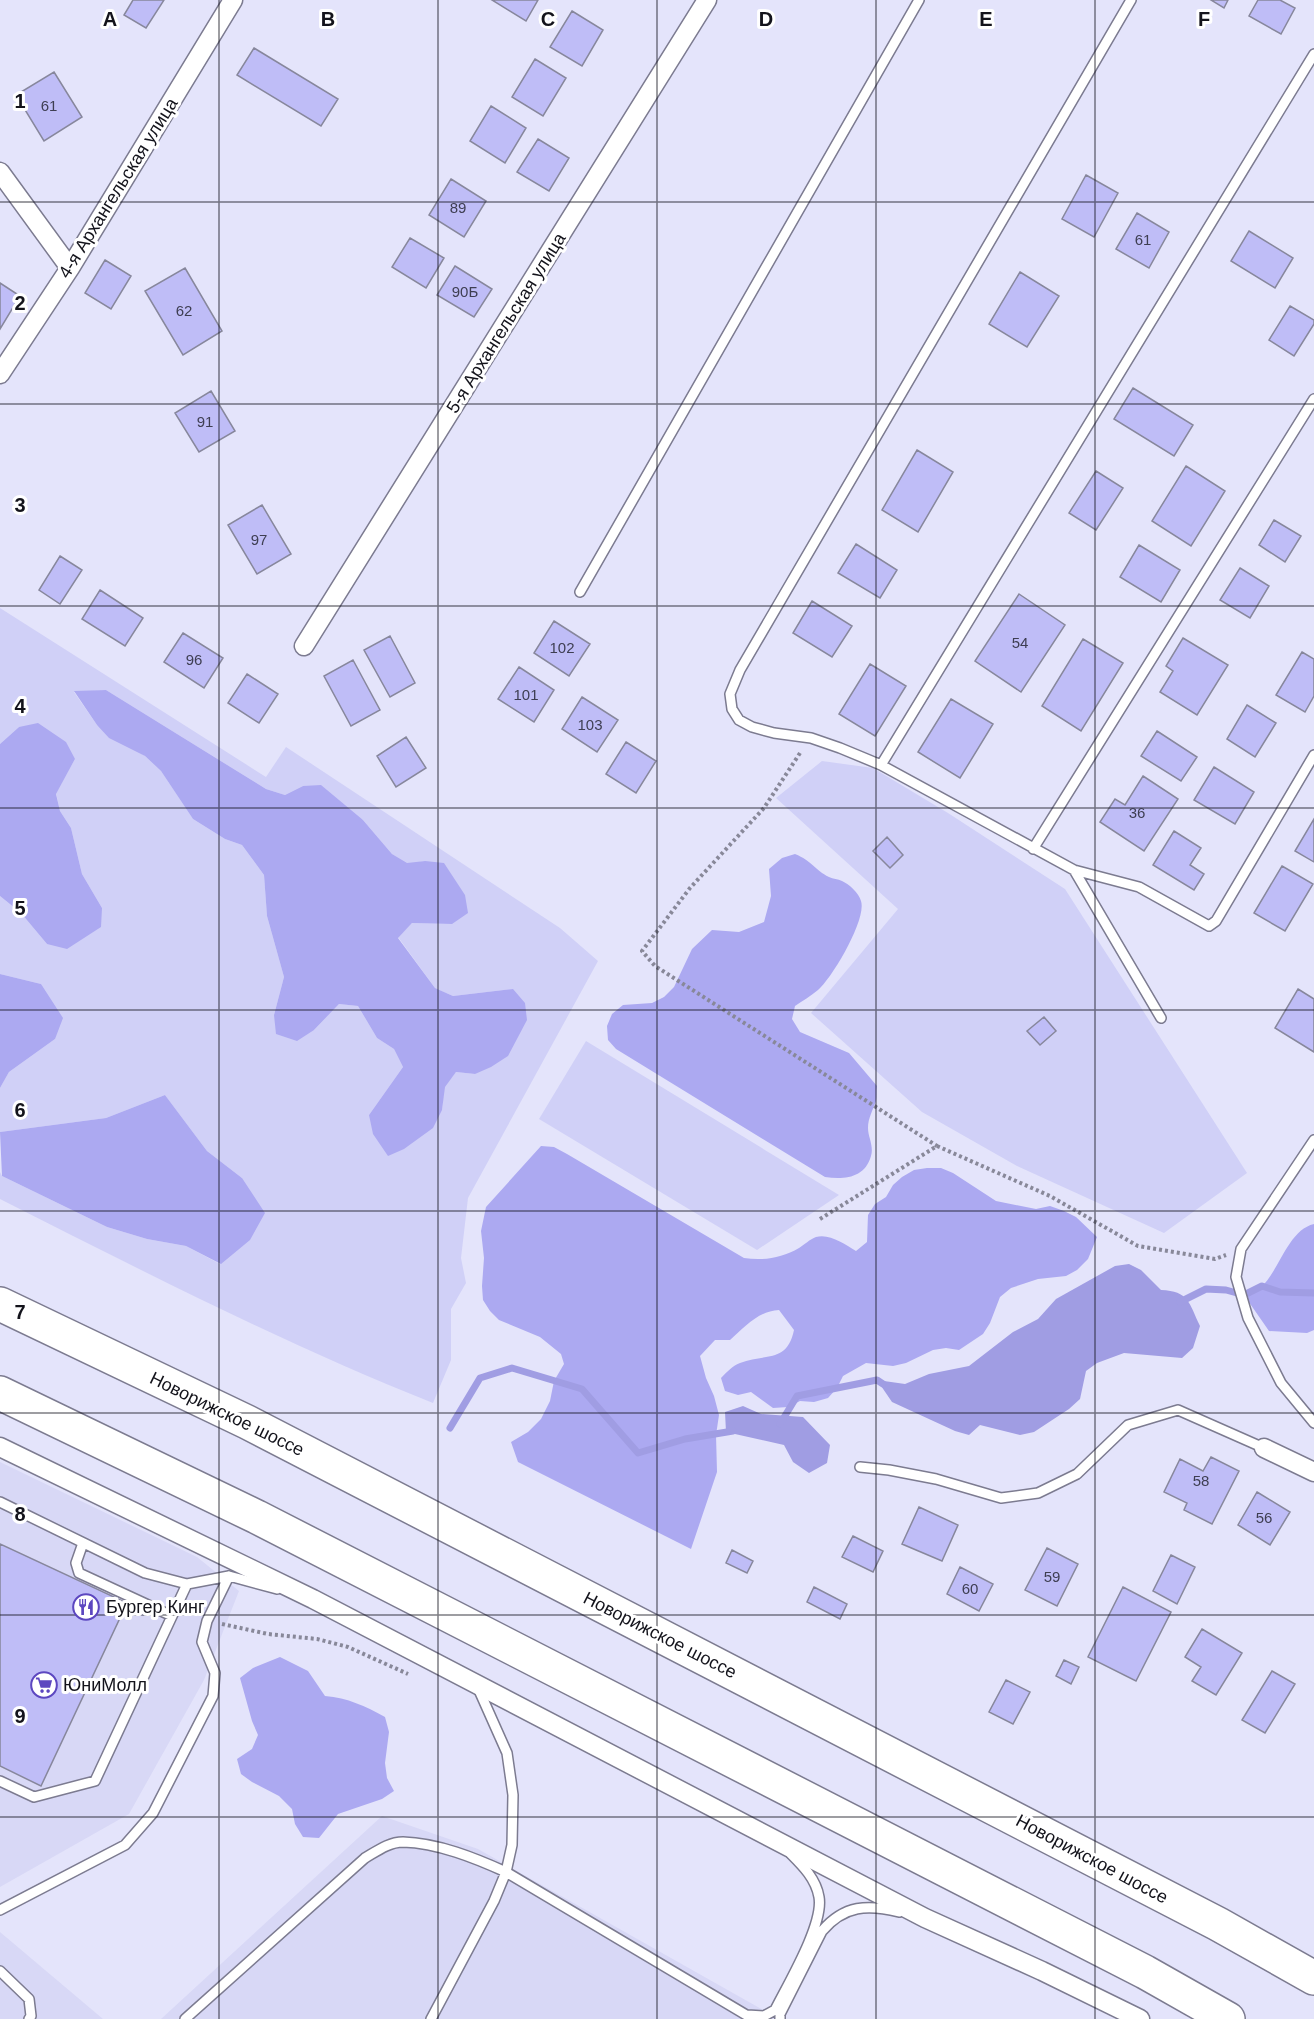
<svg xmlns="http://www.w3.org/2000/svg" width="1314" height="2019" font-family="Helvetica,sans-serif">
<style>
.built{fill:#d8d8f6}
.green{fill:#d0d0f7;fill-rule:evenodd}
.forest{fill:#aca9f1}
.water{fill:#a09de3}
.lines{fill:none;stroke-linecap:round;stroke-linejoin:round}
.stream{stroke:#a09de3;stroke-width:7}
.building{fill:#bfbdf7;stroke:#87879c;stroke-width:1.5}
.service-casing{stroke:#7c7b90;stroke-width:12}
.minor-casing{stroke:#7c7b90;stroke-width:21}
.motorway-casing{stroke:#7c7b90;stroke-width:36}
.path{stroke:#889;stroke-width:4;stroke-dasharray:3 3;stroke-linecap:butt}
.service{stroke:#fff;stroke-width:9}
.minor{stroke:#fff;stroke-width:18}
.motorway{stroke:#fff;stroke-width:33}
.grid{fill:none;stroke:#13131b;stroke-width:1.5;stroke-opacity:0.55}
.labels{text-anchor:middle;stroke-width:6;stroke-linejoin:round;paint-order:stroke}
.number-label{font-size:15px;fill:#3e3e52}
.street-label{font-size:18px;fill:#13131b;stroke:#fff}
.poi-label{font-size:18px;fill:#13131b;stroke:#fff;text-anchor:start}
.grid-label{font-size:20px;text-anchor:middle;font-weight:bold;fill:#13131b;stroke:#fff;stroke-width:6;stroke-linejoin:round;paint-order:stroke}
</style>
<rect width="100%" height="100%" fill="#e4e4fb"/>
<path class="built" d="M0 1462 197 1557 239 1591 204 1680 129 1814 0 1887Z
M382 1816 478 1849 779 2019H161Z
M0 1932 103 2019H0Z"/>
<path class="green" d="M0 608 266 777 286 747 560 928 598 961 468 1198 461 1258 466 1283 451 1309V1360L433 1403C284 1344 143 1271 0 1199V1172L2 1176 107 1227 147 1239 186 1246 220 1264 242 1178 207 1151 165 1095 106 1118 0 1132V1088L9 1072 55 1039 41 984 0 974V896L21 913 47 944 102 908 82 874 71 828 60 811 56 793 75 759 19 727 0 744ZM106 690 266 789 285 795 303 786 363 820 392 854 407 864 425 861 452 924 412 923 398 937 435 988 453 996 513 989 475 1074 456 1072 444 1087 442 1110 369 1115 403 1067 394 1049 377 1038 358 1006 339 1004 314 1030 274 1015 284 977 267 916 264 875 242 845 225 839 193 819 161 771 145 756 97 725 74 692Z
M822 761 873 768 948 813 1065 889 1247 1173 1164 1233 1017 1166 922 1112 811 1013 898 909 776 798Z
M586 1041 839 1195 757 1250 539 1119Z"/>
<path class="forest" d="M106 690 266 789 285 795 303 786 321 785 363 820 392 854 407 863 425 861 444 863 465 895 468 913 452 924 412 923 398 938 435 988 453 996 513 989 525 1003 527 1020 508 1056 491 1067 475 1074 456 1072 445 1087 442 1110 433 1128 404 1149 388 1156 373 1134 369 1115 403 1067 394 1049 377 1038 358 1006 339 1004 314 1030 297 1041 276 1034 274 1015 284 977 267 916 264 875 242 845 225 839 193 819 161 771 145 756 109 738 97 725 74 691Z
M38 723 66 742 75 759 56 794 60 811 71 828 82 874 102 908 101 927 67 949 47 944 21 913 0 896V744L19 727Z
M795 854C812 861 815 870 829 877 833 879 838 879 842 881 849 884 859 893 861 901 867 919 832 978 818 990 811 996 802 1001 795 1006L792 1019 800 1032 849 1053 877 1086C876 1091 877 1096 876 1101 873 1110 868 1118 868 1128 868 1137 874 1146 871 1156 865 1178 844 1180 825 1177L616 1049 608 1040 607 1026 612 1014 623 1005 652 1003 664 997 674 987 692 949 712 930 739 932 764 922 771 896 769 869 782 858Z
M0 974 41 984 63 1018 55 1039 9 1072 0 1088Z
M165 1095 207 1151 242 1178 265 1213 250 1240 221 1264 186 1246 147 1239 107 1227 2 1176 0 1132 106 1118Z
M541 1146 554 1147 567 1154 744 1258C763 1261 782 1258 799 1248 804 1245 810 1239 816 1237 829 1233 845 1244 856 1251L867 1242 868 1215 875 1204 886 1197 893 1185 902 1177 914 1170 927 1168H941L953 1173 996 1201 1036 1209 1050 1206 1064 1211 1076 1217 1097 1237 1088 1259 1077 1270 1066 1276 1038 1279 1011 1288 1000 1297 990 1323 983 1334 959 1350 946 1348 933 1350 906 1363 893 1366 866 1363 843 1376 837 1388 828 1398 814 1402 800 1401 788 1407 773 1408 751 1392 738 1395 725 1391 721 1378C727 1372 732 1366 740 1363 764 1353 787 1364 794 1330L779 1310C758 1311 745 1327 730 1340H715L700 1356 706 1378 714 1396 719 1415 716 1435 717 1472 691 1549 518 1462 511 1442 528 1432 541 1419 550 1401 554 1381 564 1364 561 1354 540 1337 499 1320 490 1311 483 1300 482 1286 484 1258 481 1231 486 1207Z
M1314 1224V1330L1307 1333 1269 1331 1244 1295C1250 1293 1257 1290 1262 1286 1279 1271 1288 1230 1314 1224Z
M280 1657 308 1671 325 1696C348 1698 365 1706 385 1717L389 1732 385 1763 387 1778 394 1791 382 1799 338 1814 319 1838 303 1837 295 1824 292 1809 279 1796 252 1782 241 1774 237 1759 252 1749 258 1735 252 1721 240 1678 253 1668Z"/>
<path class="water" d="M1129 1264 1141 1270 1161 1290C1189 1291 1189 1303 1200 1326L1193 1348 1182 1358 1124 1353 1097 1363 1086 1371 1080 1399 1069 1409 1034 1432 1020 1435 980 1425 969 1435 955 1431 892 1402 877 1380 905 1384 929 1374 969 1366 1013 1332 1038 1319 1056 1299 1115 1266Z
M743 1406 761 1414 803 1417 830 1445 827 1463 809 1473 793 1462 784 1445 726 1432 725 1412Z"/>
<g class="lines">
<path class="stream" d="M1180 1302 1206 1289 1226 1290 1244 1295 1262 1286 1280 1292 1314 1293
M780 1424 797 1396 877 1380 883 1384
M450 1428 480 1378 512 1368 582 1389 638 1453 685 1439 733 1431"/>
</g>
<path class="building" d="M133 0H164L146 28 124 15Z
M492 0H538L526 21Z
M1211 0H1228L1224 8Z
M1258 0H1280L1295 8 1281 34 1249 16Z
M572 11 603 30 582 66 550 47Z
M254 48 338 99 321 126 237 75Z
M535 59 566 78 543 116 512 97Z
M54 72 82 117 44 141 16 95Z
M491 106 526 128 505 163 470 141Z
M538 139 569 158 549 191 517 172Z
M1086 175 1118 193 1094 237 1062 219Z
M451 179 486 201 464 237 429 215Z
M1137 213 1169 232 1149 268 1116 249Z
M1249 231 1293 258 1275 288 1231 261Z
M410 238 444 258 426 288 392 267Z
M105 260 131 276 111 309 85 293Z
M455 266 492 289 474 317 437 295Z
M185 268 222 331 183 355 145 291Z
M1020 272 1059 296 1027 347 989 324Z
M0 283 20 296 0 329Z
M1290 306 1314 320V324L1294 356 1269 340Z
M1133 388 1193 425 1174 456 1114 419Z
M211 391 235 431 199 452 175 413Z
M917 450 953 472 918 532 882 510Z
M1186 466 1225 491 1191 546 1152 521Z
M1096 471 1123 488 1096 530 1069 513Z
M262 505 291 554 257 574 228 525Z
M1274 520 1301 536 1285 562 1259 545Z
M856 544 897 570 880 598 838 573Z
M1139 545 1180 570 1161 602 1120 577Z
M60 556 82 570 60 604 39 590Z
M1240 568 1269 586 1250 618 1220 600Z
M100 590 143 618 125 646 82 619Z
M1019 594 1065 625 1021 692 975 661Z
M812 601 852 626 832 657 793 633Z
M554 621 590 644 569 676 534 653Z
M183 633 223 658 204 688 164 662Z
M390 636 415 683 390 697 364 650Z
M1183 638 1228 665 1197 715 1160 692 1173 671 1166 666Z
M1083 639 1123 663 1081 731 1042 706Z
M1302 652 1314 659V696L1305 712 1276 695Z
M353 660 380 710 351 726 324 676Z
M870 664 906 686 875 736 839 714Z
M519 667 554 690 534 722 498 699Z
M247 674 278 694 259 723 228 703Z
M582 697 618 720 597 752 562 729Z
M951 699 993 724 960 778 918 752Z
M1247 705 1276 723 1255 757 1227 739Z
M1157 731 1197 757 1181 781 1141 756Z
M406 737 426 768 396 787 377 756Z
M626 742 656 761 636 793 606 774Z
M1214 767 1254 792 1235 824 1194 800Z
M1143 776 1178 799 1144 851 1100 822 1115 799 1125 805Z
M1314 819V862L1295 851Z
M1174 831 1201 848 1190 865 1204 874 1194 890 1153 865Z
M887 837 903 855 890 868 873 851Z
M1282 866 1313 884 1285 931 1254 913Z
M1298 989 1314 999V1052L1275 1028Z
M1044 1017 1056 1031 1040 1045 1027 1031Z
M1211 1457 1239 1471 1212 1524 1184 1510 1187 1503 1164 1492 1180 1459 1203 1471Z
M1257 1492 1290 1512 1270 1545 1238 1525Z
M919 1507 958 1525 942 1561 902 1544Z
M853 1536 883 1551 873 1572 842 1557Z
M0 1544 127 1603 41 1786 0 1766Z
M1047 1548 1078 1564 1057 1606 1025 1590Z
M732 1550 753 1561 747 1573 726 1563Z
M1171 1555 1195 1567 1177 1604 1153 1591Z
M960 1567 993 1584 979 1611 947 1594Z
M814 1587 847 1604 840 1619 807 1602Z
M1123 1587 1171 1612 1136 1681 1088 1657Z
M1202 1629 1242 1653 1216 1695 1192 1681 1201 1667 1185 1657Z
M1064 1660 1079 1667 1071 1684 1056 1676Z
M1272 1671 1295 1684 1265 1733 1242 1720Z
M1006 1680 1030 1692 1013 1724 989 1712Z"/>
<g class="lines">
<g class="service-casing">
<path id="service" d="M1131 0 740 670 730 694 732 709 739 720 752 727 774 733 811 738 840 748 881 765 1074 870 1139 887 1209 926 1216 921 1314 755
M580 592 919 0
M881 765 1314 54
M1033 849 1314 399
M1074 870 1161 1018
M1314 1140 1241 1249 1236 1277 1248 1318 1281 1383 1314 1423
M860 1467 889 1470 936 1479 1001 1498 1038 1493 1077 1474 1128 1425 1178 1410 1264 1448
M0 1502 145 1573 187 1584 229 1576 277 1589
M83 1543 76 1563 79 1573 172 1616
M0 1781 34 1797 95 1781 187 1584
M0 1910 125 1845 153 1813 213 1696 215 1673 202 1642 207 1621 229 1576
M0 1971 29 1999 31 2016 29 2019
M747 2015 764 2016 775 2010C788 1984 824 1924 819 1897 816 1879 803 1866 791 1854
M185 2019 365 1858C377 1851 389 1842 403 1842 438 1843 475 1858 506 1872L753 2019
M431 2019 494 1901 506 1872 512 1845 513 1795 507 1753 478 1688
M780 2019V2014L822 1931C844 1905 868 1904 899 1912"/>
</g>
<g class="minor-casing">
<path id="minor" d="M0 172 70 268
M0 374 70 268 233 0
M304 646 707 0
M0 1447 313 1599 925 1918 1042 1971 1140 2019
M1264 1448 1314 1472"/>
</g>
<g class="motorway-casing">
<path id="motorway" d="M0 1304 247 1422 1218 1924 1314 1978
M0 1393 257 1517 1145 1972 1228 2019"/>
</g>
<path class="path" d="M800 753 764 808 690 888 642 951 655 966 937 1146
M820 1219 937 1146 1050 1196 1138 1246 1215 1259 1226 1255
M222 1624 268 1634 317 1639 348 1647 408 1674"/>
<use href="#service" class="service"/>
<use href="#minor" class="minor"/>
<use href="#motorway" class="motorway"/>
</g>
<path class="grid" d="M219 0V2019M438 0V2019M657 0V2019M876 0V2019M1095 0V2019M0 202H1314M0 404H1314M0 606H1314M0 808H1314M0 1010H1314M0 1211H1314M0 1413H1314M0 1615H1314M0 1817H1314"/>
<defs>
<g id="restaurant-ring" transform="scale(1.35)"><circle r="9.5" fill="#fff" stroke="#5c47c0" stroke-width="1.5"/><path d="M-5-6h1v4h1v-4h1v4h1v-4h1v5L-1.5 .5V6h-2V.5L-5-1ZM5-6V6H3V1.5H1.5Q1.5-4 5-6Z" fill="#5c47c0"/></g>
<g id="supermarket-ring" transform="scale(1.35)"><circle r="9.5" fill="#fff" stroke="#5c47c0" stroke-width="1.5"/><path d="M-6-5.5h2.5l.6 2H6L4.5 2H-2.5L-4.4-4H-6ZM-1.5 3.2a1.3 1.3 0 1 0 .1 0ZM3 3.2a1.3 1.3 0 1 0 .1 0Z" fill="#5c47c0"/></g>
</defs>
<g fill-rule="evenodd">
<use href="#restaurant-ring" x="86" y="1607"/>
<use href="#supermarket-ring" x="44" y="1685"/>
</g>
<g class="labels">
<g class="number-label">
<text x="49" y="111">61</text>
<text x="458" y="213">89</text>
<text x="1143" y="245">61</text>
<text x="465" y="297">90Б</text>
<text x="184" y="316">62</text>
<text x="205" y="427">91</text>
<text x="259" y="545">97</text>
<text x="1020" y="648">54</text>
<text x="562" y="653">102</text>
<text x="194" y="665">96</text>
<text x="526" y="700">101</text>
<text x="590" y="730">103</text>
<text x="1137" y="818">36</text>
<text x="1201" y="1486">58</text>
<text x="1264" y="1523">56</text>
<text x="1052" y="1582">59</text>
<text x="970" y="1594">60</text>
</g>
<g class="street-label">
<text transform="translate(118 188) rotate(-58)" y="6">4-я Архангельская улица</text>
<text transform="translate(506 323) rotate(-58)" y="6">5-я Архангельская улица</text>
<text transform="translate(227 1414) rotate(26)" y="6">Новорижское шоссе</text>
<text transform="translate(660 1635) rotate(27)" y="6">Новорижское шоссе</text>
<text transform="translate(1092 1859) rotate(28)" y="6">Новорижское шоссе</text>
</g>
<g class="poi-label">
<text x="106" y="1613">Бургер Кинг</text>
<text x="63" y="1691">ЮниМолл</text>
</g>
</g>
<g class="grid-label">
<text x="110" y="26">A</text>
<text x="328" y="26">B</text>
<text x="548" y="26">C</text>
<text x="766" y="26">D</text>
<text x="986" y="26">E</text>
<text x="1204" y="26">F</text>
<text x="20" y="108">1</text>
<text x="20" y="310">2</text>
<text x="20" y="512">3</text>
<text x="20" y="713">4</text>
<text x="20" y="915">5</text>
<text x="20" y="1117">6</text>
<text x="20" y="1319">7</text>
<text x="20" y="1521">8</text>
<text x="20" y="1723">9</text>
</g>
</svg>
